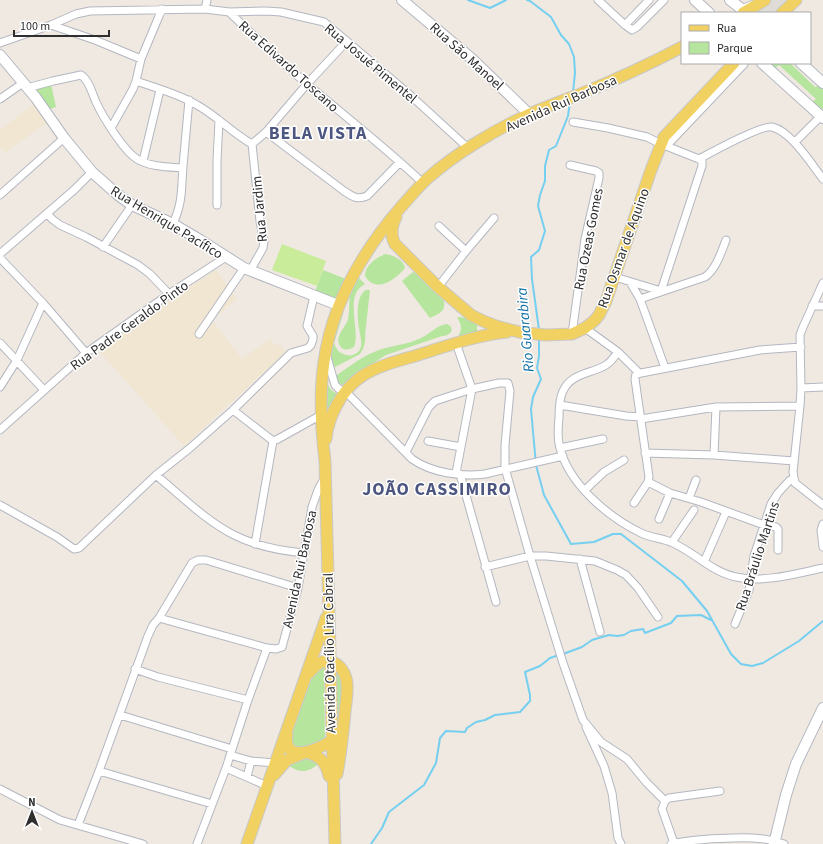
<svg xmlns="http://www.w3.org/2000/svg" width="823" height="844" font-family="'Source Sans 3',sans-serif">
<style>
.education{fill:#f0e6d1}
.green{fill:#b6e59e}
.pitch{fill:#c9ec9a}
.plaza{fill:#dfdcd8}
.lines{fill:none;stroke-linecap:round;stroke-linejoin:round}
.stream{stroke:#75cff0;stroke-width:2}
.street-casing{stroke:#b4b7c1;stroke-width:9}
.secondary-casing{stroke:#b4b7c1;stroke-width:12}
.primary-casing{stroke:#c9c9c9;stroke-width:13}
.street{stroke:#fff;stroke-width:7}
.secondary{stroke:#fff;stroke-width:10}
.primary{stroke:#f2d163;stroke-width:11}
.labels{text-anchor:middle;stroke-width:3;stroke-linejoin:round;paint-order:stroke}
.street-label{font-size:14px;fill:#2e2e2e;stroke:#fff}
.water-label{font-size:15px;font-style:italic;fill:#0d6fa3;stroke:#fff}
.district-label{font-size:18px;font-weight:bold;letter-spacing:1px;fill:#4d5680;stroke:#fff}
</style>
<rect width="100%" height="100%" fill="#efe9e1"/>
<path class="education" d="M37 102 49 121 5 153 0 147V130Z
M216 270 237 299 212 320 242 359 270 339 274 344 281 346 287 351 184 446 99 351 171 299Z"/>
<path class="green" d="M769 63H790L815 87 820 85 823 88V108L820 111 811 103 816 99 779 65 775 68Z
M51 84 56 107 50 109 33 89Z
M385 254C393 255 404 260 405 268 395 280 376 294 365 276 365 265 376 258 385 254Z
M323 270 346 279 336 300 315 292Z
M413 272 417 274 444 301C446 312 438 314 430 318L402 281Z
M359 278 365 284C343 295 361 330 354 347 350 349 346 351 342 348 332 339 345 328 348 320 351 306 346 288 359 278Z
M366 290H370L365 335C366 341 364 349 360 354L333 368 329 355 334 329 341 315 343 314 334 343C336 347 337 351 341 353 345 355 349 356 353 355 366 350 360 337 359 328 357 318 356 295 366 290Z
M457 317 469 318 477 324V332L456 340C462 330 463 328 457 317Z
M447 324C457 329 449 336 442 336L386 355 367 367 346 385H343L337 382V375C350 366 364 355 379 350 393 345 407 345 421 338 430 334 437 325 447 324Z
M327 381C329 389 332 392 339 394L324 426V387Z
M324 665 325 742 298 750 288 740 309 678Z
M333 667 343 679 338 757Z
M303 755 319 763C309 773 298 774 287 764Z"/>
<path class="pitch" d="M282 244 326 261 317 286 272 270Z"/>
<path class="plaza" d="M772 0H788L777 13H751Z"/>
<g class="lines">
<path class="stream" d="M468 0 490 8 506 0
M527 0 530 1 551 17 561 35 569 44 574 57 575 73 573 92
M539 330 532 279 531 257 539 250 545 231 538 206 540 195 545 181V166L549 150 556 146 568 116 570 102
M539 338V356L537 368 541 379 533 397 531 409 536 465 544 495 571 544 594 542 613 534H621L682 581 707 611 731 654 741 664 752 666 763 663 799 641 823 621
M563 654 582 647 592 640 609 635 617 636 624 635 631 631 643 629 645 633 671 623 677 616 701 615 711 620
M371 844 382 828 389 812 424 785 436 763 440 738 446 731 465 732 467 728 476 722 485 720 495 715 520 712 530 701V695L525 672 540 666 550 658 559 655"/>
<g class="street-casing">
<path id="street" d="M598 0 625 25 632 30 637 27 664 0
M205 9 207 0
M229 12C255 37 280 61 307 84 346 117 386 148 423 183
M51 25 95 40 141 59
M625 25 649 0
M0 43 51 25 76 14 90 11 205 9 229 12 266 11 281 12 324 22 410 95 468 148
M136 81C156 88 179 94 197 105 217 116 232 133 252 144
M27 88 53 81 81 75C89 80 92 93 96 102 103 117 123 150 137 159 150 167 169 167 183 168
M0 99 23 83
M573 122 608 128 647 137 661 144 699 159C712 152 761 125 772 127 791 131 812 165 823 179
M111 128 133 89 136 81 141 59 162 9
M266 132 344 191C353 197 357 200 367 196L400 162
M795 142 821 116
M252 144 266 132 307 84 347 41
M143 161 160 90
M570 165 596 171 599 173V178L585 239 572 334
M0 195 64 138
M217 205V161L219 120
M47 213 52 219 60 225 86 237 138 265 150 274 169 294
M173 224C183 201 181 191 183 166 185 144 187 122 189 100
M439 226 466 251
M103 247 132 205
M0 254 74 190 92 172
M0 258 43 303 86 353
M250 271 263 248 264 241 260 221 252 144
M615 277 661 291 702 166V161L699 159
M630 282 640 299 665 368
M823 283 803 327 800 335 801 388 800 406 793 472 795 483 823 505
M438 287 466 251 494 218
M640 299 705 277C716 269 721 253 726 240
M812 306H823
M585 328 618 352 639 373
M199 334 244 268
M0 343 44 390
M618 352C614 357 611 362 606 365 591 374 571 373 563 391 559 399 559 409 559 418 558 427 557 438 560 448 569 484 608 517 641 533 651 538 663 538 673 543 695 553 712 572 736 577 764 583 795 574 823 568
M327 357 335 385 339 389 346 392 412 459C432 473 461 477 485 474L563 456
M0 387 17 360 43 303
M801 388 823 387
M560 405 626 416 641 417
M233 410 273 441 278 439 321 415
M641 419 716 407 800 406
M0 430 86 353 169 294 226 257
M428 441 461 447
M560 448 603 439
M406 452 429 407 435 401 472 389 499 383H508L510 391 505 445V468L530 556 563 663 583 720 601 742 627 759 646 782 665 801
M645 453 714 455 794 461
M714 455 716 407
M456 473 472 389 456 343
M460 474 496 602
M156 475C181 496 205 520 234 535 256 546 281 551 305 553
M648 482 670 493 701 502 764 525 776 527 778 529V550
M585 490 604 472 624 460
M689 498 696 480
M634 503 648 482 649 477 635 379 636 374 760 350 801 347
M0 505 57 537 74 549 79 548 156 475 190 448 233 410 291 353 308 348 311 345 313 339V336L307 326 314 296
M659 519 670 493
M823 524 821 530 823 547
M672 542 694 510
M255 544 273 441
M580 559 600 632
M704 562 726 512
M485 567 530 556H546L595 561 617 570 626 575 638 588 658 617
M159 618 267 648 276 649 282 647 298 588 312 507 318 490 324 479
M735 624 749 590 754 556 771 504 778 493 790 480 793 479
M135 669 158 677 248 700
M120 715 232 749
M586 727 604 766 612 793 618 838 621 844
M230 755 251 761 275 763
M226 768 267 786
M99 771 212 804
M247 777 251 761
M0 789 60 820 143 844
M78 825 99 771 148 636 153 625 159 618 192 563 198 560H206L298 588
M674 843 662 809 665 801 669 798 720 791
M197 844 226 768 248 700 267 648
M671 844C683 841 697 840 709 839 734 838 760 835 784 844"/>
</g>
<g class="secondary-casing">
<path id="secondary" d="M402 0 471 58 529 114
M695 0 709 13
M730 0 743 10 753 6
M0 55 36 98 64 138 92 172 118 195 132 205 173 224 200 240 244 268 338 305
M762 63 823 118
M801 63 823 83
M661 144 668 142 743 63
M774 844 786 795 796 764 823 708"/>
</g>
<g class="primary-casing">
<path id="primary" d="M743 13 765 0
M782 13 796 0
M396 217C392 225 390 235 395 244L438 287 471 315 483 321 496 326 519 332 545 335 572 334 585 328 594 321 599 315 606 301 651 170 664 137 734 63
M326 439C328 417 341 392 358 379 375 366 398 361 418 355 447 346 476 335 507 332
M309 673C315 666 322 658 332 662 339 664 344 671 346 678 349 688 346 701 345 712 343 733 341 753 337 774
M287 734C282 765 318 750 331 741
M309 753C321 757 326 763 329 776
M274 775 287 760 304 753
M247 844C273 768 300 694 326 618
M335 844 325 461C321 428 319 395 324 362 332 303 363 251 401 207 410 197 418 187 428 178 455 154 496 129 530 114 545 107 562 101 578 95 613 81 648 65 682 47"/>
</g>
<use href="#street" class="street"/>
<use href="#secondary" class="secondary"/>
<use href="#primary" class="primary"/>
</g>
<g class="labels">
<g class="street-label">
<text transform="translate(467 56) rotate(42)" y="5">Rua São Manoel</text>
<text transform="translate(371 63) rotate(40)" y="5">Rua Josué Pimentel</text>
<text transform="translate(289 66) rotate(42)" y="5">Rua Edivardo Toscano</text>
<text transform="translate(561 103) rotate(-24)" y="5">Avenida Rui Barbosa</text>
<text transform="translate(259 209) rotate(-95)" y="5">Rua Jardim</text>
<text transform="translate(167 222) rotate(31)" y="5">Rua Henrique Pacífico</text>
<text transform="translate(588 239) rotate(-79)" y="5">Rua Ozeas Gomes</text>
<text transform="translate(623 248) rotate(-70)" y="5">Rua Osmar de Aquino</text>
<text transform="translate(129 325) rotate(-36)" y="5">Rua Padre Geraldo Pinto</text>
<text transform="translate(757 556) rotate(-72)" y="5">Rua Bráulio Martins</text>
<text transform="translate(299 569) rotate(-78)" y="5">Avenida Rui Barbosa</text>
<text transform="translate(329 653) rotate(-91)" y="5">Avenida Otacílio Lira Cabral</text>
</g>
<g class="water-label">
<text transform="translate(525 330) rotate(-95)" y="5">Rio Guarabira</text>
</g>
<g class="district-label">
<text x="318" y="139">BELA VISTA</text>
<text x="437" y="495">JOÃO CASSIMIRO</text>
</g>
</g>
<rect x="681" y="12" width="130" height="52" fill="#ffffff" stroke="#ababab"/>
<rect x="689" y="25" width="20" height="6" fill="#f2d163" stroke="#ababab"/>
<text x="717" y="32" font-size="12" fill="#2e2e2e">Rua</text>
<rect x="689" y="42" width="20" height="12" fill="#b6e59e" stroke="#ababab"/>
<text x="717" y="52" font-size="12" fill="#2e2e2e">Parque</text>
<g transform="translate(32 812)" stroke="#ffffff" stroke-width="3" paint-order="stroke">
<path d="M0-3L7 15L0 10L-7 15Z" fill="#2e2e2e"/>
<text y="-6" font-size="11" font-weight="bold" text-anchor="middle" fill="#2e2e2e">N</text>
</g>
<path d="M14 30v6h95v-6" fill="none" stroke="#2e2e2e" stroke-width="2"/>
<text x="20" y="30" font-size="12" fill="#2e2e2e" stroke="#ffffff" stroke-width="3" paint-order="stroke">100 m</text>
</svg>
